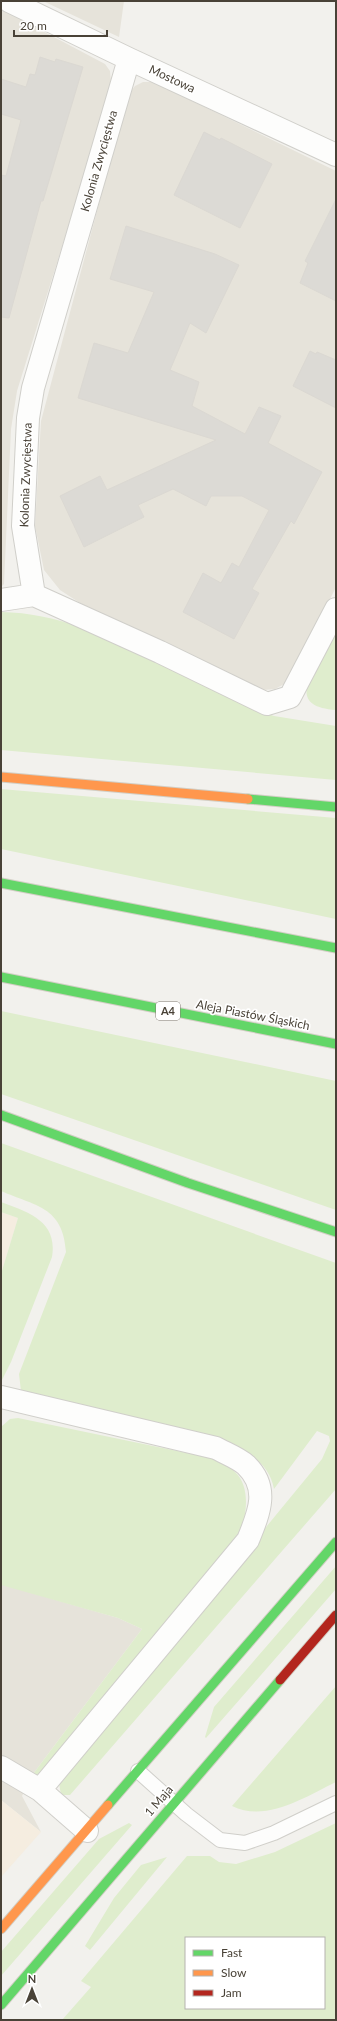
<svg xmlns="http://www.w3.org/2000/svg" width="337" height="2021" font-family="Lato,sans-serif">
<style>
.residential{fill:#e6e3da}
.commercial{fill:#f5ede0}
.green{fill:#dfedcd;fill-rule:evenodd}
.building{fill:#dcdad5;stroke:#dbd8d2}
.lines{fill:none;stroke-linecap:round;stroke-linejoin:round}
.lane-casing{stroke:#d0cfca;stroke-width:16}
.street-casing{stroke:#d0cfca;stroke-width:24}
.fast-casing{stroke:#d2cec4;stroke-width:11}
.slow-casing{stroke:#d2cec4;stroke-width:11}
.jam-casing{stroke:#d2cec4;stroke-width:11}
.lane{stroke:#fdfdfc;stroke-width:14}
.street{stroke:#fdfdfc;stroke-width:22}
.fast{stroke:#63d668;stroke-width:9}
.slow{stroke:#ff974d;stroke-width:9}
.jam{stroke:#b3261e;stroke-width:9}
.labels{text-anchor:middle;stroke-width:3.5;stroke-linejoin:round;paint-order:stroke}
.shield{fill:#fff;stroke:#807b73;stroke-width:1}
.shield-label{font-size:11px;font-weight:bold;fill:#494237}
.street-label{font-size:12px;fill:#494237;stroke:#fff}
</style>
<rect width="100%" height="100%" fill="#f2f1ed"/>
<path class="residential" d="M43 1H124L119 37Z
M1 9 105 64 110 71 111 83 84 176 17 391 11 429 4 584 1 587Z
M143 82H153L336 171V587L296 668 286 683 275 689 263 690 80 603 60 590 44 570 35 526 41 421 128 95 135 86Z
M1 1584 118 1618 142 1629 33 1774 22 1796 41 1832 1 1800Z"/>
<path class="commercial" d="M1 1212 18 1218 1 1274Z
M1 1800 41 1832 1 1877Z"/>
<path class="green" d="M1 612C58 613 103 635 153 660 186 676 218 692 251 708L274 716 336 726V780L1 750Z
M336 628V710C297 707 303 688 318 661 324 650 330 639 336 628Z
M1 789 336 818V919L1 849Z
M1 1011 336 1081V1210L1 1094Z
M1 1143 336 1263V1489L70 1795H61L59 1783 63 1774 322 1459 330 1441 329 1436 317 1431 274 1489C270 1468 256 1457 238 1447L21 1391 19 1374 66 1252C63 1206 35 1206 1 1191Z
M1 1202C28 1212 58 1221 52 1257L11 1362 1 1382V1274L18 1218 1 1212Z
M18 1418 211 1458C220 1462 228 1465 235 1472 249 1484 248 1512 241 1528 237 1536 232 1542 227 1549L42 1775 33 1774 142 1629 118 1618 1 1585V1427L10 1419Z
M336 1566V1589L206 1738 205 1737 214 1707Z
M336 1686V1782C305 1797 266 1823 232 1806Z
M129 1823 132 1825 1 1976V1952L99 1839Z
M336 1823V2020H62L91 1987 81 1981 187 1856H210L219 1862 236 1864 275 1852ZM186 1938H324V2008H186Z
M167 1857 90 1950 85 1946 114 1898 141 1865Z"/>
<path class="building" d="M40 57 55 62 56 59 83 67 43 201H41L9 318 1 317V175L6 176 21 120 1 114V79L26 87 30 74 35 75Z
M204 132 220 140 221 138 272 164 240 228 174 195Z
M336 199V301L300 283 308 263 305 261Z
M126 226 215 254 239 265 206 333 190 323 170 370 199 382 192 406 245 434 259 407 281 416 268 443 322 472 294 524 291 521 252 589 259 593 234 639 183 612 203 573 221 583 232 563 239 567 269 510 242 496H211L206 506 173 489 138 505 144 517 84 547 60 496 100 476 107 490 216 440 78 398 94 343 128 353 154 292 110 279Z
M310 351 316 354 317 352 336 360V408L293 386Z"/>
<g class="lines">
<g class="lane-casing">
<path id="lane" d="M138 1771 186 1814 220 1840 245 1843 274 1833 336 1803"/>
</g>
<g class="street-casing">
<path id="street" d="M9 1 129 59 336 155
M34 595 23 526 28 418 33 388 129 59
M34 595 160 652 267 704 290 697 336 609
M1 600 34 595
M1 1397 216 1448C225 1453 238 1458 246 1465 270 1488 259 1513 248 1540L40 1790
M1 1767 40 1790 87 1831"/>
</g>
<g class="fast-casing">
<path id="fast" d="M248 799 336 807
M1 883 336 948
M1 977 336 1044
M1 1115 188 1183 336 1232
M108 1805 336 1542
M1 2005 280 1680"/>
</g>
<g class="slow-casing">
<path id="slow" d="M1 777 248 799
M1 1929 108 1805"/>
</g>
<g class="jam-casing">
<path id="jam" d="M280 1680 336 1615"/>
</g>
<use href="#lane" class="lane"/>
<use href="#street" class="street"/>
<use href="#fast" class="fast"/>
<use href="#slow" class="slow"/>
<use href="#jam" class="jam"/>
</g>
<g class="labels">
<rect class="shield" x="156" y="1002" width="24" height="18" rx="3"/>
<g class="shield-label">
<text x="168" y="1015">A4</text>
</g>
<g class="street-label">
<text transform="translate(172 79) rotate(25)" y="4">Mostowa</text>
<text transform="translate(99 161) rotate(-74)" y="4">Kolonia Zwycięstwa</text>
<text transform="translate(26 475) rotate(-88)" y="4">Kolonia Zwycięstwa</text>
<text transform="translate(253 1015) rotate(11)" y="4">Aleja Piastów Śląskich</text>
<text transform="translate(159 1801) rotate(-49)" y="4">1 Maja</text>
</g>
</g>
<rect width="337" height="2021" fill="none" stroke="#494237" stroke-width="4"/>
<rect x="185" y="1937" width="140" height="72" fill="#ffffff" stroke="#b6b3af"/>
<rect x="193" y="1950" width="20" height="6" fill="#63d668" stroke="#b6b3af"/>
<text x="221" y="1957" font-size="12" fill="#494237">Fast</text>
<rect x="193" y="1970" width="20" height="6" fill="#ff974d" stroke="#b6b3af"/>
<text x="221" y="1977" font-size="12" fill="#494237">Slow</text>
<rect x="193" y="1990" width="20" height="6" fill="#b3261e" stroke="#b6b3af"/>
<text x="221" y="1997" font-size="12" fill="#494237">Jam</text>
<g transform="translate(32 1989)" stroke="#ffffff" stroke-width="3" paint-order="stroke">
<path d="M0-3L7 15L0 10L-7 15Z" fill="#494237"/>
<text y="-6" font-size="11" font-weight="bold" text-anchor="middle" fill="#494237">N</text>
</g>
<path d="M14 30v6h93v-6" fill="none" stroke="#494237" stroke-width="2"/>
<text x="20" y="30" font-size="12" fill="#494237" stroke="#ffffff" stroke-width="3" paint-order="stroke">20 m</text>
</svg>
